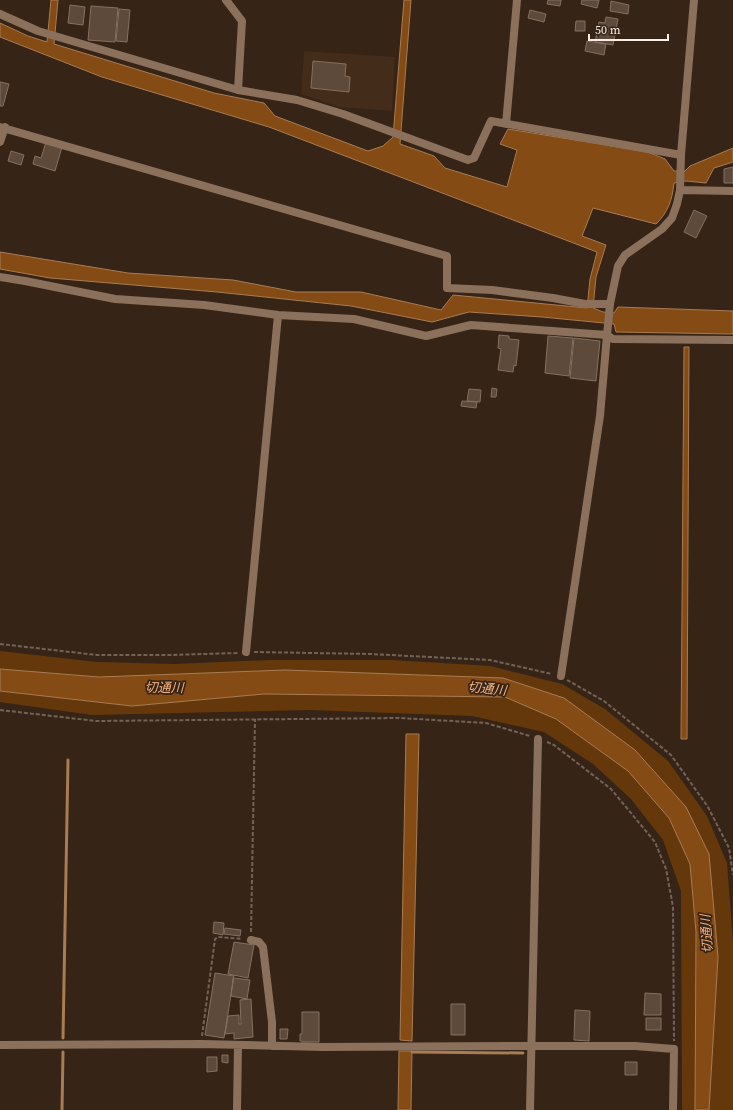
<svg xmlns="http://www.w3.org/2000/svg" width="733" height="1110" font-family="'Source Serif 4','Noto Sans JP',serif">
<style>
.built{fill:#432c1a}
.green{fill:#65380c}
.water{fill:#844b15;stroke:#a87c54}
.lines{fill:none;stroke-linecap:round;stroke-linejoin:round}
.stream{stroke:#a87c54;stroke-width:3}
.building{fill:#5d4a3b;stroke:#857061}
.path{stroke:#736357;stroke-width:2;stroke-dasharray:4 2;stroke-linecap:butt}
.minor{stroke:#8b705b;stroke-width:8}
.labels{text-anchor:middle;stroke-width:3.5;stroke-linejoin:round;paint-order:stroke}
.water-label{font-size:13px;font-style:italic;fill:#f7b37e;stroke:#362417}
</style>
<rect width="100%" height="100%" fill="#362417"/>
<path class="built" d="M304 51 395 57 392 111 339 107 301 94Z"/>
<path class="green" d="M0 651 97 662 175 664 270 660H391L490 666 562 684 605 709 668 761 707 816 727 863 733 943V1110H709V854L564 698 99 677 0 669Z
M0 691 132 706 264 694 505 697 556 719 628 771 669 818 690 864 696 932 695 1110H682L681 891 663 840 631 799 593 764 544 732 472 716 310 710 92 715 0 702Z"/>
<path class="water" d="M51 0H58L54 44 214 93 264 103 275 116 368 151 383 146 393 137 404 0H411L400 144 434 156 445 168 507 187 517 150 500 144 508 129 648 152 665 159 674 171H685L690 166 733 148V162L714 168 706 183 686 181 674 183C672 201 668 212 656 224L593 208 582 236 606 245 596 277 593 308 603 312 614 313 618 307 733 311V334L616 332 614 324 542 317 469 312 432 322 351 306 217 292 50 278 0 269V252L128 273 233 280 296 292H361L441 310 453 295 587 308 590 279 597 252 269 127 102 77 0 37V23L28 36 47 42Z
M684 347H689L687 739H681Z
M0 669 99 677 285 670 503 678 564 698 635 750 686 807 709 854 718 957 709 1110H695L696 932 690 864 669 818 628 771 556 719 505 697 264 694 132 706 0 691Z
M406 734H419L412 1041 400 1040Z
M399 1051H412L411 1110H398Z"/>
<g class="lines">
<path class="stream" d="M63 1038 68 760
M412 1052 523 1053
M62 1110 63 1052"/>
</g>
<path class="building" d="M548 0H561L560 6 547 4Z
M582 0H599L597 8 581 4Z
M611 1 629 5 628 14 610 11Z
M70 5 85 7 83 25 68 23Z
M91 6 118 8 115 42 88 40Z
M119 9 130 10 127 42 116 41Z
M530 10 546 14 544 22 528 18Z
M606 17 618 19 613 45 595 42 599 22 605 23Z
M576 21H585V31H575Z
M587 41 606 44 604 55 585 51Z
M313 61 346 64 345 76 350 77 349 92 311 88Z
M0 82 9 84 3 106H0Z
M46 142 62 147 55 171 33 164 35 156 41 158Z
M11 151 24 155 21 165 8 161Z
M733 167V183H724V169Z
M694 210 707 216 696 238 684 232Z
M499 335 509 336V339L519 340 516 366 514 365 513 372 498 370 501 349 498 348Z
M548 336 573 338 569 376 545 373Z
M574 338 600 341 596 381 570 378Z
M492 388 497 389 496 397H491Z
M469 389 481 390 480 402 467 401Z
M462 401 477 402 476 408 461 406Z
M214 922 224 923 223 935 213 933Z
M225 928 241 930 240 936 224 934Z
M234 942 254 945 248 978 228 974Z
M215 973 234 976 224 1038 205 1035Z
M233 978 250 980 247 999 231 996Z
M645 993 661 994V1015H644Z
M251 999 253 1037 234 1039V1033L225 1034 228 1016 239 1015V1024H241L240 1000Z
M451 1004H465V1035H451Z
M575 1010 590 1011 589 1041 574 1040Z
M302 1012H319V1042H302V1041H300V1034H302Z
M646 1018H661V1030H646Z
M280 1029H288L287 1039H280Z
M222 1055H228V1063L222 1062Z
M207 1057H217V1071L207 1072Z
M625 1062H637V1075H625Z"/>
<g class="lines">
<path class="path" d="M0 644 97 655H170L238 653
M254 652 370 654 490 660 552 674
M567 680 604 701 671 755 708 807 729 848 733 875
M0 710 96 721 400 718 486 723 530 736
M547 742 554 745 611 789 655 842 666 869 673 907 674 1041
M251 932 255 719
M202 1036 215 939 218 937 242 939"/>
<path class="minor" d="M226 0 242 21 238 90
M0 14 38 31 238 90 297 100 343 114 468 160 474 158 491 121 681 155
M506 124 517 0
M0 127 447 256V288L492 290 553 298 585 304H610
M0 142 5 127
M680 190 733 191
M0 277 25 281 115 299 204 305 278 315 354 319 426 336 471 325 607 335 610 304 618 266 625 255 662 229 672 218 677 204 680 190 681 155 694 0
M246 652 278 315
M561 676 600 416 607 335 613 339 733 340
M251 940 259 942 263 947 272 1022V1046
M0 1045 201 1044 323 1047 531 1046H635L674 1049 673 1110
M237 1110 238 1045
M530 1110 538 739"/>
</g>
<g class="labels">
<g class="water-label">
<text transform="translate(164 687) rotate(1)" y="5">切通川</text>
<text transform="translate(487 688) rotate(6)" y="5">切通川</text>
<text transform="translate(706 934) rotate(-94)" y="5">切通川</text>
</g>
</g>
<path d="M589 34v6h79v-6" fill="none" stroke="#fbefe6" stroke-width="2"/>
<text x="595" y="34" font-size="12" fill="#fbefe6" stroke="#362417" stroke-width="3" paint-order="stroke">50 m</text>
</svg>
